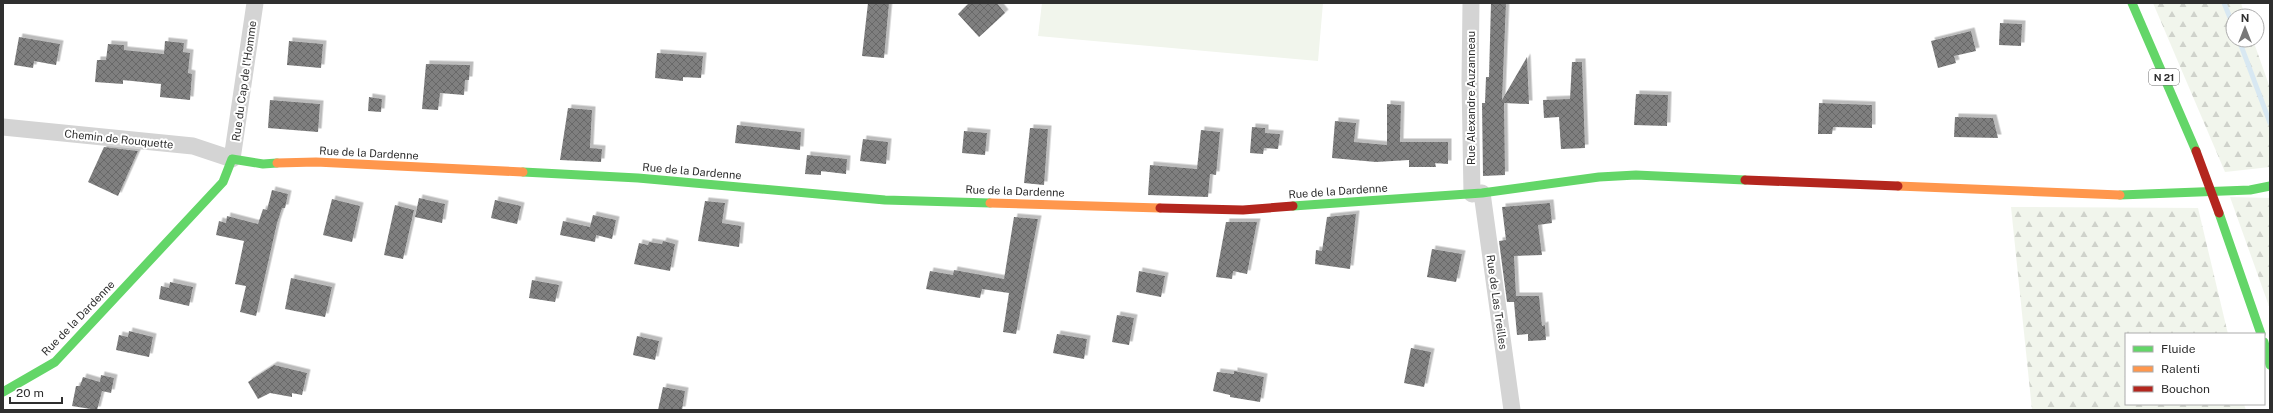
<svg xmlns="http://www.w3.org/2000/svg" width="2273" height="413" font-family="'Public Sans',sans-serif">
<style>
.green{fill:#f1f5ec}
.forest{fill:url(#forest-firs)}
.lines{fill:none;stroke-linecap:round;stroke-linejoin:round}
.stream{stroke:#d8e8f2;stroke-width:5}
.building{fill:url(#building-cross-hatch);filter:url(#shadow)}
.street{stroke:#d4d4d4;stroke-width:17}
.fast{stroke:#63d668;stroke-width:9}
.slow{stroke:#ff974d;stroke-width:9}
.jam{stroke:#b3261e;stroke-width:9}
.jam-bridge{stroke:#b3261e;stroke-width:9}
.labels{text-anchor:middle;stroke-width:4;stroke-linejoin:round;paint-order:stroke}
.shield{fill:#fff;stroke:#6d6d6d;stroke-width:1}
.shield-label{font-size:10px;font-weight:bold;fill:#2f2f2f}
.street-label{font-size:11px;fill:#2f2f2f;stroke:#fff}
</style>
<defs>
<pattern id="forest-firs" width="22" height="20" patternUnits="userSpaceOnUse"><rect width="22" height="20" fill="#f1f5ec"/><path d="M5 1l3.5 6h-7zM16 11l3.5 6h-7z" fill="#cfd2cb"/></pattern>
<pattern id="building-cross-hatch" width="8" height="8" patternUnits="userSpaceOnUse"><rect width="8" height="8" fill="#7f7f7f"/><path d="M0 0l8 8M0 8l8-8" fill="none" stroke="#686868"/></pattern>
<filter id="shadow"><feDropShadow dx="3.5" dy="-3.5" stdDeviation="0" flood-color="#0004"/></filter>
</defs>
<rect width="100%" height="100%" fill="#fff"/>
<path class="green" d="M1042 3H1323L1318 61 1038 36Z"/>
<path class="forest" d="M2153 3H2241L2245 16H2233V40H2253L2270 88V167L2225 172Z
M2230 197 2270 198V309Z
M2011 207 2198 208 2228 334H2126V404H2244L2246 410H2032Z"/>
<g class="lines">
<path class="stream" d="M2224 3 2233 25
M2239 40 2270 123"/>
</g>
<path class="building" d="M868 3H889L884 58 862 56Z
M969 3H997L1005 13 979 37 958 14Z
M1491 3H1506L1502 100 1527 57 1529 104 1504 103 1505 175 1483 176 1482 103H1485L1486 77H1489Z
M2000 23 2022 24 2021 46 1999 45Z
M1971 31 1976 51 1954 56 1956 63 1938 68 1931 41Z
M19 37 60 44 56 65 34 61 33 68 14 65Z
M165 41 184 43 183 52 190 53 188 73 192 74 190 100 160 97 161 84 123 80V84L95 82 97 60H106L108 44 124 45V50L164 54Z
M289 41 323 44 321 68 287 65Z
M657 53 703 56 701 78 683 77V81L655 78Z
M1572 62H1582L1585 148 1561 149 1559 117 1544 118 1543 100 1570 99Z
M426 64 470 65 469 80H465L464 95 440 93 438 110 422 109Z
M1636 94 1668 95 1667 126 1634 125Z
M369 97 382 99 381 112 368 111Z
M270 100 320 104 318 132 268 128Z
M1819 103 1872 105V128L1833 127 1832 134H1818Z
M1387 104 1401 105 1400 142H1448V164L1435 163 1436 167H1409V160L1376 162 1332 158 1335 121 1356 123 1354 142 1387 145Z
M568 108 592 110 590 148 602 149 601 162 560 160Z
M1955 117 1993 118 1998 138 1954 137Z
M737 125 801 132 800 150 735 143Z
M1252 127 1265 128V133L1280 134 1278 149 1264 148 1263 154 1250 153Z
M1030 128 1048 129 1044 185 1024 183Z
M1201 130 1220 132 1216 175 1210 174 1208 197 1148 195 1150 165 1197 169Z
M964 131 987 133 985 155 962 153Z
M863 139 888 142 886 164 860 161Z
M104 147 138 151 118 196 88 182Z
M807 155 847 159 846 174 821 171V175L805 174Z
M272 190 288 194 285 208H282L277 223 256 316 240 312 246 286 235 284 244 241 216 235 219 221 226 223 227 216 258 224 263 209 267 210Z
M419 198 445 204 442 223 415 217Z
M332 199 360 206 352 242 323 235Z
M495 200 521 206 517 224 491 218Z
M705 201 725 203 722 223 741 226 739 247 698 241Z
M1550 203 1552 223 1538 225 1542 255 1514 256 1516 296H1539L1542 326 1545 325 1546 340 1528 341V334L1517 335 1514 302H1507L1499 241 1506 240 1502 207Z
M395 205 414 210 403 259 384 255Z
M1356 214 1350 269 1315 264 1316 250 1322 251 1327 217Z
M593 215 616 220 612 239 596 235 595 242 560 235 563 221 590 227Z
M1014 217 1038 219 1016 334 1003 332 1009 293 982 289 980 298 926 289 930 271 953 275 954 270 1004 279Z
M1226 222H1257L1247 274 1233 271 1232 279 1216 277Z
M663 241 675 244 670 271 634 264 639 243 648 245 649 242 662 244Z
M1432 249 1462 254 1456 282 1427 277Z
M1139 271 1165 276 1161 297 1136 292Z
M291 278 332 287 325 317 285 309Z
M532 280 559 285 555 302 529 298Z
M170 282 193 287 189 306 159 299 161 286 169 288Z
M1117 315 1134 318 1129 345 1112 342Z
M129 331 153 337 149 357 116 350 119 335 128 337Z
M1057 334 1087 339 1084 359 1053 353Z
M637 336 659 341 655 360 633 355Z
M1411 348 1431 352 1424 387 1404 383Z
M274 365 307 373 302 395 292 393V397L270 393 258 399 248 382Z
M1234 371 1264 377 1260 402 1230 397V395L1213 391 1217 372 1234 374Z
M101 375 114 378 111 393 102 391 97 410 72 406 76 386H80L83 377 100 382Z
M663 387 685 391 682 410H658Z"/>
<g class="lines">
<path class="street" d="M1471 3 1470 81 1472 194
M3 127 193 146 232 159 255 3
M1482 193 1512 410"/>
<path class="fast" d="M2132 3 2196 151
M523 172 638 178 885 200 990 203
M2120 195 2250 190 2270 186
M1293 206 1482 193 1599 177 1636 175 1745 180
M2219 213 2261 334
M2264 342 2270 365
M3 392 55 362 223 182 232 159 263 164 277 163"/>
<path class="slow" d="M277 163 316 162 523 172
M1898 186 2120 195
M990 203 1160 208"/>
<path class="jam" d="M1745 180 1898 186
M1160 208 1243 210 1293 206"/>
<path class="jam-bridge" d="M2196 151 2219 213"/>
</g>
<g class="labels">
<rect class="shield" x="2149" y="69" width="30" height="16" rx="3"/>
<g class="shield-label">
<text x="2164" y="81">N 21</text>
</g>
<g class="street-label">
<text transform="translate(244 81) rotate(-82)" y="4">Rue du Cap de l'Homme</text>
<text transform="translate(1471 98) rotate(-90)" y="4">Rue Alexandre Auzanneau</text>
<text transform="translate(119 139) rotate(6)" y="4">Chemin de Rouquette</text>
<text transform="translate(369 153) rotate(3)" y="4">Rue de la Dardenne</text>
<text transform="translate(692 171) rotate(5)" y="4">Rue de la Dardenne</text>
<text transform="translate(1015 191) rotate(2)" y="4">Rue de la Dardenne</text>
<text transform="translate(1338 191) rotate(-4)" y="4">Rue de la Dardenne</text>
<text transform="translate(1497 302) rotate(82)" y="4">Rue de Las Treilles</text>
<text transform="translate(78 318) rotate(-46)" y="4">Rue de la Dardenne</text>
</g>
</g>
<rect width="2273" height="413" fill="none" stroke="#2f2f2f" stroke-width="8"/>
<rect x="2125" y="333" width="140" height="72" fill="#ffffff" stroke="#acacac"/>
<rect x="2133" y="346" width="20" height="6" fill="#63d668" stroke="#acacac"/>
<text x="2161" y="353" font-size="12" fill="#2f2f2f">Fluide</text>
<rect x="2133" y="366" width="20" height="6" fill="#ff974d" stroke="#acacac"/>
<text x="2161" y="373" font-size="12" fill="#2f2f2f">Ralenti</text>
<rect x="2133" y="386" width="20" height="6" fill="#b3261e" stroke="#acacac"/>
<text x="2161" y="393" font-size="12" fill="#2f2f2f">Bouchon</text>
<g transform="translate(2245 28)"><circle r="19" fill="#ffffff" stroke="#acacac"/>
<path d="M0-3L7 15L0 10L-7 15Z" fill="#787878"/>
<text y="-6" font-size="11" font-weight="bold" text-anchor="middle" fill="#2f2f2f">N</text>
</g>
<path d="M10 397v6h52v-6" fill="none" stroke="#2f2f2f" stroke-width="2"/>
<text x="16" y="397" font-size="12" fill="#2f2f2f" stroke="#ffffff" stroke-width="3" paint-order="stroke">20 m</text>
</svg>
